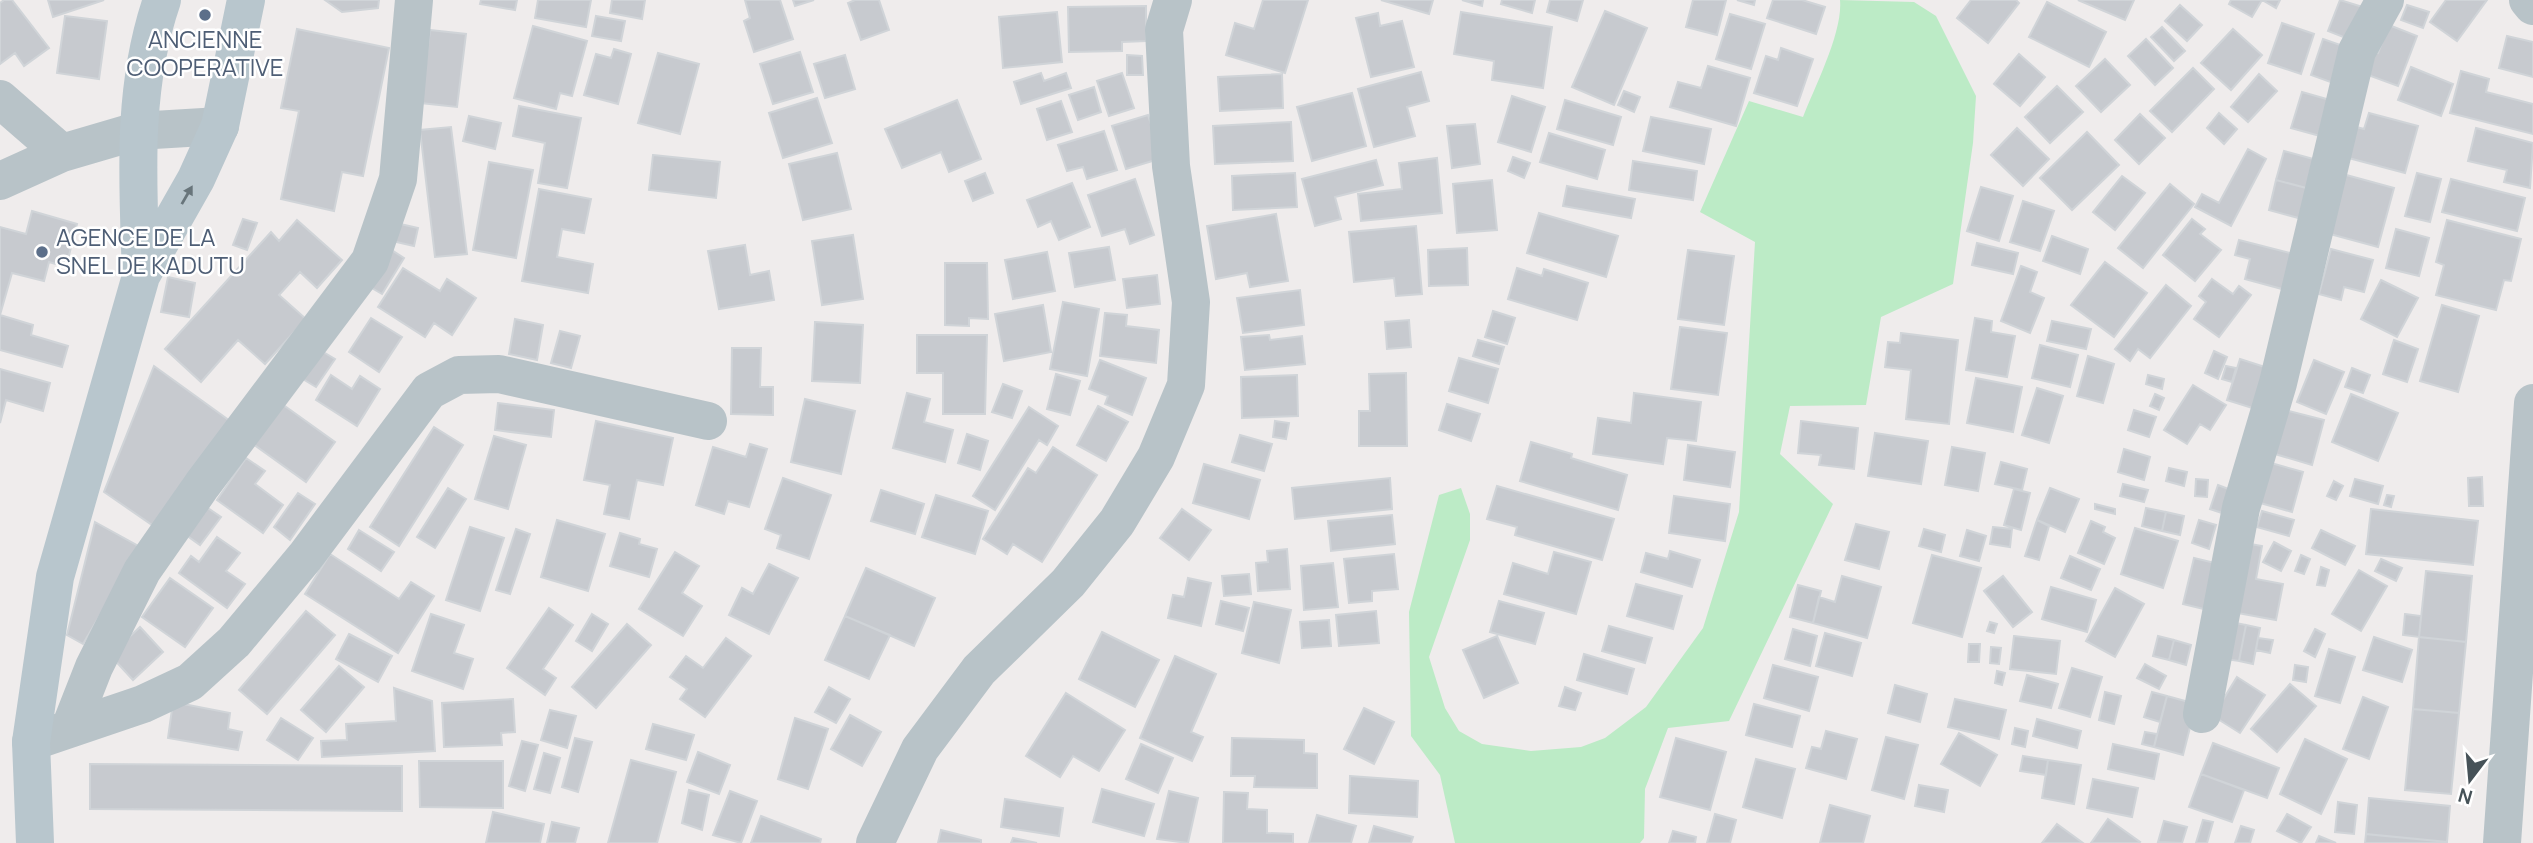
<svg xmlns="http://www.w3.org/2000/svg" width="2533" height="843" font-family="Manrope,sans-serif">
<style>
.green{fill:#bcebc6}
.building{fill:#c7cacf;stroke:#d0d4d8;stroke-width:2}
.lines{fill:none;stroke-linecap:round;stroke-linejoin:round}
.street{stroke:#b8c3c8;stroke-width:38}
.secondary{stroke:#b8c6cd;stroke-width:38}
.oneway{fill:#68757b}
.service-dot{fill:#5c6f8a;stroke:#fff;stroke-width:2.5}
.labels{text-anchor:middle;stroke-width:5;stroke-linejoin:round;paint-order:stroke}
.service-label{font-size:24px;fill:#4e5e75;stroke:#fff}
</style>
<rect width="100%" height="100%" fill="#efecec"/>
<path class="green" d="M1840 0 1914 2 1936 16 1976 96 1973 143 1953 284 1881 317 1866 405 1790 406 1780 454 1833 504 1729 721 1668 728 1645 789 1644 838 1640 843H1455L1440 775 1411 736 1409 612 1439 495 1461 488 1470 514V540L1429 657 1445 708 1459 731 1482 744 1531 751 1581 747 1605 738 1646 707 1703 628 1739 512 1755 242 1700 212 1749 101 1803 117C1815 86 1843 32 1840 0Z"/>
<path class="building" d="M4 0H12L49 48 24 66 15 53 0 64V3Z
M48 0H104L53 17Z
M325 0H379L378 8 342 12Z
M481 0H517L515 10 480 4Z
M538 0H591L586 27 535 18Z
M612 0H645L642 19 610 13Z
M745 0H780L793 39 754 52 744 21 750 18Z
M793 0H814L795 6Z
M855 0H879L889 30 861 40 848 3Z
M1263 0H1308L1285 73 1226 55 1235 23 1254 29Z
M1381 0H1433L1429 14Z
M1462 0H1483L1482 6Z
M1502 0H1535L1532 13 1501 4Z
M1550 0H1583L1577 21 1547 12Z
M1693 0H1726L1717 35 1686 27Z
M1737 0H1755L1754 5Z
M1773 0H1802L1825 7 1816 34 1767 18Z
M1971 0H2016L2019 3 1988 43 1957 18Z
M2078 0H2134L2125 20Z
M2231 0H2280L2276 8 2262 0 2252 17 2229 4Z
M2340 0 2369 9 2356 42 2328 31Z
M2446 0H2487L2457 41 2430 22Z
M2047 2 2106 32 2089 67 2029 37Z
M2180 5 2202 25 2187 41 2165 21Z
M2407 5 2429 12 2423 28 2401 20Z
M1146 6V41L1122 42V51L1069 52 1068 7Z
M1605 11 1647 28 1614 105 1572 87Z
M1057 12 1062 62 1003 68 999 17Z
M1461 12 1552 27 1543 88 1492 80 1494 61 1454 54Z
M1378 13 1380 26 1402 21 1414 67 1371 77 1356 18Z
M1730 14 1765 24 1751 69 1716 59Z
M65 16 107 21 99 79 57 73Z
M596 16 625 21 621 41 592 36Z
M2282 23 2314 34 2301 74 2268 63Z
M2389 25 2417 36 2398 86 2357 71 2366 49 2378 53Z
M533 26 587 41 572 96 560 93 556 109 514 98Z
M2162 27 2185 51 2174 61 2151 37Z
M297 29 389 48 363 176 342 172 334 211 281 199 299 111 281 108Z
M2233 29 2262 55 2231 90 2201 63Z
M430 30 466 34 457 107 421 103Z
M2507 36 2533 42V77L2499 68Z
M2146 39 2173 68 2155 85 2128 56Z
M2323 39 2349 48 2336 84 2311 75Z
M1781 48 1813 59 1797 106 1754 93 1766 56 1778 60Z
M614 49 631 54 618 104 584 95 596 54 611 58Z
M800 52 813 92 773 104 760 64Z
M658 53 699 64 680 134 638 123Z
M2019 54 2045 77 2020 106 1994 84Z
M845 55 855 89 825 98 814 64Z
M1127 55 1142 56 1143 75H1127Z
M2105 59 2130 85 2101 112 2076 86Z
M1708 66 1750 78 1736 126 1670 107 1678 82 1701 88Z
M2411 67 2453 84 2441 116 2398 100Z
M2193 68 2214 89 2172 132 2150 111Z
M2461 71 2489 79 2486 92 2533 104V134L2450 113Z
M1421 72 1429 101 1407 107 1415 136 1374 147 1358 89Z
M1041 73 1044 81 1066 73 1071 88 1021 104 1014 82Z
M1122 73 1134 108 1109 116 1097 81Z
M1282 74 1283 108 1220 111 1218 77Z
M2259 74 2277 91 2248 122 2231 107Z
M2057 86 2083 112 2050 143 2025 117Z
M1094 87 1101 112 1078 120 1069 95Z
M1624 91 1640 97 1634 112 1618 105Z
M2302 92 2330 100 2320 136 2291 128Z
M1352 93 1366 146 1312 161 1297 107Z
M1512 96 1545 107 1531 152 1498 142Z
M817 98 832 143 783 158 769 113Z
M957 100 981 159 949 172 941 152 902 168 885 129Z
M1565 100 1621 117 1613 145 1557 129Z
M1061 101 1072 132 1047 140 1037 109Z
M519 106 581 118 567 188 538 183 545 143 513 136Z
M2219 113 2237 129 2224 144 2207 128Z
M2369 113 2418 126 2405 173 2341 156 2349 125 2364 129Z
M2140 114 2165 138 2139 164 2115 140Z
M1148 115 1162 158 1126 169 1112 126Z
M469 116 501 123 495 149 463 141Z
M1651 117 1711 129 1704 164 1643 151Z
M1291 122 1293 161 1215 164 1213 126Z
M1475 124 1480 164 1452 168 1447 126Z
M451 127 467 254 435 257 420 130Z
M2017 128 2049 159 2023 186 1991 155Z
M2476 128 2533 143 2530 188 2504 182 2507 170 2468 161Z
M1104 131 1117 170 1087 179 1083 167 1067 171 1058 145Z
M2087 132 2119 165 2072 210 2040 178Z
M1549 133 1605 150 1597 179 1540 162Z
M2248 149 2266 159 2231 226 2195 207 2202 194 2219 203Z
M2284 151 2317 160 2310 189 2276 180Z
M837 153 851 209 803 220 789 164Z
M653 155 720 162 716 198 649 190Z
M1513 157 1530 163 1524 178 1508 171Z
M1437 158 1442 213 1361 221 1358 194 1402 189 1399 163Z
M1376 160 1383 185 1335 197 1341 219 1315 226 1302 179Z
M1633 161 1697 171 1693 200 1629 190Z
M489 162 533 170 516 258 473 250Z
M985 173 993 193 973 201 965 181Z
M1295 173 1297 207 1233 210 1232 176Z
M2339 173 2394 188 2378 247 2330 234Z
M2417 173 2441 179 2430 222 2405 216Z
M2122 176 2145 193 2115 230 2093 212Z
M1135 179 1154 235 1130 244 1125 229 1102 236 1088 195Z
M2451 179 2525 198 2517 231 2442 212Z
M1492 180 1497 230 1457 233 1453 184Z
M2276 180 2310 189 2302 219 2269 210Z
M1072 183 1090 227 1059 240 1051 221 1038 227 1027 200Z
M2170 184 2194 204 2143 268 2118 248Z
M1567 186 1635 199 1631 218 1563 206Z
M1981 187 2013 196 1999 241 1967 231Z
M539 189 591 199 584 233 562 229 557 257 593 264 588 293 522 281Z
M2023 201 2054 211 2040 251 2010 242Z
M32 211 77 224 66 267 49 262 44 281 12 273 0 315 33 325 31 335 68 346 62 367 0 350V227L26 234Z
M1539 213 1618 236 1606 277 1527 253Z
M1276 214 1288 281 1250 287 1247 273 1216 279 1207 226Z
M243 219 257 223 247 250 233 245Z
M2192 219 2205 229 2200 234 2221 250 2195 281 2163 255Z
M297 220 342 260 317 288 300 272 279 295 306 319 265 364 238 340 201 382 165 349 271 232 279 241Z
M2447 220 2521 239 2511 281 2504 280 2496 310 2436 295 2444 265 2436 262Z
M396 223 418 228 414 246 392 241Z
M1416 226 1422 294 1396 296 1394 278 1354 282 1349 232Z
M2396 229 2429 238 2419 276 2386 268Z
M853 235 863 299 822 305 812 241Z
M2052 236 2088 249 2080 274 2043 261Z
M2239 240 2302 256 2293 292 2245 279 2250 259 2235 255Z
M1977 243 2018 253 2013 274 1972 265Z
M745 245 750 275 769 271 774 300 719 309 708 251Z
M387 247 404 258 382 294 363 283Z
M1109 247 1115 280 1075 287 1069 253Z
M1467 248 1468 285 1429 286 1428 250Z
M2331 249 2373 260 2364 292 2344 287 2341 300 2319 294Z
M1688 250 1734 256 1724 325 1678 319Z
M1047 252 1055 291 1013 299 1005 260Z
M2105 262 2147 293 2114 337 2071 305Z
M945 263H987L988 319 969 318V326L945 325Z
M2021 266 2037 272 2030 292 2044 298 2030 333 2001 321Z
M403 268 440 291 447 279 476 298 452 335 434 323 425 337 378 307Z
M1517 268 1542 276 1544 269 1588 283 1577 320 1508 299Z
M1157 275 1160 304 1127 308 1123 279Z
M168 277 195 283 189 317 161 312Z
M2212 279 2233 294 2239 286 2251 295 2219 337 2194 319 2206 302 2199 296Z
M2381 280 2418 298 2397 337 2361 319Z
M2166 285 2191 306 2150 358 2138 349 2130 361 2115 349Z
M1300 290 1304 325 1243 333 1237 298Z
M1063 302 1099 309 1087 376 1050 369Z
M1043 305 1051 352 1004 361 995 314Z
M2442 305 2479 316 2458 392 2420 381Z
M1493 311 1515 318 1507 344 1485 337Z
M1105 313 1127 315 1126 326 1159 330 1156 363 1100 356Z
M371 318 402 337 379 372 349 352Z
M1975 318 1992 321 1991 332 2015 336 2007 377 1966 370Z
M515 319 543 325 537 360 509 354Z
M1409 320 1411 347 1387 349 1385 322Z
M2052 321 2091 329 2086 349 2047 341Z
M815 322 863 325 860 383 812 381Z
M1680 327 1727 333 1718 395 1671 389Z
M560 331 580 336 571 368 551 363Z
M1901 333 1958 340 1949 424 1906 419 1911 370 1885 367 1888 342 1900 343Z
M917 335H987L985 414H943V373H917Z
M1269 335 1270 340 1302 336 1305 364 1245 370 1241 337Z
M1478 340 1504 347 1499 364 1473 356Z
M2394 340 2418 349 2407 382 2383 374Z
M2040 345 2078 355 2070 387 2032 378Z
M315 347 335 359 316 387 296 375Z
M732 348H761L760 387H773V415L731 414Z
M2214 351 2227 357 2218 379 2205 373Z
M2088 356 2114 364 2103 403 2077 396Z
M1459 358 1498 369 1488 403 1449 391Z
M2240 359 2274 370 2262 411 2227 400Z
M1100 360 1146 378 1132 415 1105 404 1108 396 1089 389Z
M2314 360 2344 372 2326 414 2297 402Z
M154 366 230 421 155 527 104 492Z
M2226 366 2236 368 2232 382 2222 379Z
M2352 368 2370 375 2363 393 2345 387Z
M0 369 50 383 43 411 6 400 0 423Z
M1406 373 1407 446H1359V411H1370L1369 374Z
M1056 374 1080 381 1070 415 1047 409Z
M331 375 352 389 360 376 380 389 357 426 316 400Z
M1297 375 1298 416 1242 418 1241 377Z
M2148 375 2164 379 2162 389 2146 384Z
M1976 378 2022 387 2013 432 1967 423Z
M1003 384 1022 391 1012 418 992 412Z
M2193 385 2226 405 2210 430 2200 424 2187 444 2164 430Z
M2037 388 2063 396 2049 443 2022 435Z
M907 393 930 399 924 422 953 430 945 462 893 448Z
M1634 393 1701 402 1696 441 1667 438 1663 464 1593 454 1598 418 1631 423Z
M2155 394 2164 398 2159 410 2150 406Z
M2351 394 2398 413 2378 461 2332 442Z
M805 399 855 411 841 474 791 462Z
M498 403 554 410 551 437 495 430Z
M282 404 335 442 306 482 253 444Z
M1447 404 1480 414 1471 441 1439 430Z
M1098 406 1128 422 1106 461 1077 445Z
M1029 407 1058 426 1047 445 1039 440 995 510 973 496Z
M2277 408 2324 420 2312 465 2265 451Z
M2134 410 2156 417 2149 437 2128 430Z
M596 421 673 438 663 485 637 480 629 519 604 514 610 485 584 480Z
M1275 421 1289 423 1286 439 1273 437Z
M1801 421 1858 428 1854 469 1819 465 1821 455 1798 453Z
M434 427 463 445 399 546 370 527Z
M1875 433 1928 441 1921 484 1868 476Z
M967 434 988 441 980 470 958 463Z
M1240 435 1272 444 1264 471 1232 462Z
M494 436 526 445 508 509 475 499Z
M1531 442 1572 454 1571 458 1627 475 1618 510 1520 481Z
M750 444 767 449 749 507 728 501 724 514 696 505 713 447 746 457Z
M1688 445 1735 452 1730 487 1684 480Z
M1053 447 1097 475 1042 562 1013 544 1007 554 983 539 1028 468 1036 473Z
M1952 447 1985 453 1978 491 1945 485Z
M2124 449 2150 457 2144 480 2118 472Z
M246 458 265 471 255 484 283 505 263 533 217 500Z
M2257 459 2303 472 2292 512 2246 499Z
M2001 462 2027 469 2022 490 1995 484Z
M1204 464 1260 480 1249 519 1193 503Z
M2169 468 2187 472 2184 486 2166 481Z
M2482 477 2483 506H2469L2468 478Z
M783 478 831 495 809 559 777 548 781 535 765 529Z
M1390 478 1392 509 1295 519 1292 488Z
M2196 479 2208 480 2207 497 2195 496Z
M2355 479 2383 486 2378 504 2350 496Z
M2334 481 2343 486 2336 500 2327 496Z
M2123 484 2148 490 2144 502 2120 496Z
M2218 485 2239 493 2231 516 2210 509Z
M1497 486 1614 519 1602 560 1515 535 1517 527 1487 519Z
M448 488 466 499 435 548 417 537Z
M2050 488 2079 499 2065 532 2037 520Z
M2014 489 2030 493 2021 530 2004 525Z
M881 490 924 504 915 534 871 521Z
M298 493 315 504 290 540 274 527Z
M936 495 988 511 975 554 922 537Z
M2387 495 2394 496 2391 507 2384 505Z
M1674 496 1730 504 1725 541 1669 533Z
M199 502 221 517 200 545 179 530Z
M2095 504 2115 509V514L2095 509Z
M2146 508 2166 512 2162 531 2142 526Z
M1182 509 1211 530 1189 560 1160 538Z
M2371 509 2478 521 2473 565 2366 554Z
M2262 511 2294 520 2289 536 2257 527Z
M2166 512 2184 516 2180 535 2162 531Z
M1392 515 1395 544 1331 551 1328 521Z
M557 520 605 534 588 591 541 577Z
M2037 520 2049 526 2039 560 2025 556Z
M2199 520 2216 525 2209 549 2192 543Z
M2091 521 2105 527 2103 532 2115 538 2104 564 2078 553Z
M95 522 140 547 83 644 67 635Z
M1856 524 1889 532 1879 569 1845 560Z
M470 527 504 538 480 611 446 600Z
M1993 527 2012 529 2010 547 1990 544Z
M2135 528 2178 541 2163 588 2121 574Z
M516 529 530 534 510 594 496 590Z
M1924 529 1945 535 1941 552 1919 546Z
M359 530 394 552 381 571 348 549Z
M1967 530 1986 536 1979 561 1960 556Z
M2321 530 2355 546 2345 565 2312 548Z
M620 533 640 539 639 544 657 549 649 577 610 566Z
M217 537 240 553 226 571 245 584 227 608 179 573 191 556 199 562Z
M2274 542 2291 551 2281 571 2263 562Z
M2245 543 2262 546 2256 579 2283 584 2276 620 2232 612Z
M1287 549 1290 589 1258 591 1256 563 1268 562 1267 551Z
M1670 551 1700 560 1692 587 1641 572 1646 553 1668 559Z
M675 552 699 566 682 593 702 606 683 636 639 609Z
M1554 552 1591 562 1576 614 1504 594 1513 563 1548 574Z
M330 554 399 599 411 582 434 596 398 653 305 594Z
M1394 554 1398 589 1372 591V601L1349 603 1344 559Z
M1932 555 1981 568 1962 637 1913 623Z
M2301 555 2310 559 2304 574 2295 571Z
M2070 556 2100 569 2091 590 2061 578Z
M2194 558 2219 564 2208 610 2183 604Z
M2381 559 2402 568 2396 581 2375 571Z
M1333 563 1338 607 1304 610 1301 566Z
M769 564 798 578 769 634 729 615 742 588 753 594Z
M2321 567 2329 570 2325 586 2317 585Z
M866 568 935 598 914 646 845 616Z
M2359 570 2387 586 2361 631 2332 614Z
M2426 571 2472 576 2466 642 2419 637Z
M1249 574 1251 594 1224 596 1222 576Z
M1842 576 1881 587 1867 638 1813 623 1819 597 1835 602Z
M2003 576 2032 612 2013 627 1984 591Z
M170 578 213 608 185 647 142 617Z
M1188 578 1211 583 1201 626 1168 618 1173 595 1184 597Z
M1636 584 1682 596 1673 629 1627 616Z
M1798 585 1821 591 1813 623 1790 617Z
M2051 587 2096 600 2087 632 2042 619Z
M2115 588 2144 604 2115 657 2086 641Z
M1221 601 1249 608 1243 631 1216 624Z
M1499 601 1544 613 1535 644 1490 632Z
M1254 602 1291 610 1279 663 1242 653Z
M549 608 573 625 543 669 556 678 545 695 507 668Z
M306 611 335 635 267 714 239 690Z
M1376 611 1379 643 1339 646 1336 615Z
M431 614 464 625 454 653 473 659 463 689 412 671Z
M592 614 608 624 592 651 576 641Z
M2405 614 2421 616 2419 637 2403 635Z
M845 616 890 635 869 679 825 660Z
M1329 620 1331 646 1302 648 1300 622Z
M1990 622 1997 624 1994 633 1987 631Z
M2231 622 2246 625 2239 661 2224 659Z
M627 624 651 645 596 708 572 687Z
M2246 625 2260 628 2253 664 2239 661Z
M1609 626 1652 638 1645 663 1602 651Z
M140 627 163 652 133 680 110 655Z
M1793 629 1817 636 1810 666 1785 659Z
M2315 629 2325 634 2315 657 2304 651Z
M1102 632 1159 660 1135 707 1079 679Z
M1825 633 1861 643 1852 676 1816 666Z
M349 634 392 656 378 682 336 659Z
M1497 636 1518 683 1484 698 1463 650Z
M2014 636 2060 641 2056 674 2010 669Z
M2158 636 2174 640 2169 660 2153 656Z
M2374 637 2412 650 2402 682 2363 670Z
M2419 637 2466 642 2459 713 2413 709Z
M726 638 751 656 705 717 680 699 687 689 670 677 686 656 703 668Z
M2258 638 2273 640 2270 653 2256 650Z
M2174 640 2191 645 2186 665 2169 660Z
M1969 644H1980L1979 662H1968Z
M1991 647 2001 648 1999 664 1990 663Z
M2329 649 2355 657 2340 703 2315 696Z
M1584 654 1634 669 1627 694 1577 680Z
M1175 656 1216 674 1191 732 1203 737 1192 761 1140 738Z
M2145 664 2166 676 2159 689 2137 678Z
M1773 665 1818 677 1809 711 1764 698Z
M2295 665 2308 667 2306 682 2293 680Z
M339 666 364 687 326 732 301 710Z
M2072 668 2102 677 2090 717 2059 708Z
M1997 671 2005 673 2002 685 1995 683Z
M2027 675 2058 684 2051 708 2020 701Z
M2237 677 2265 695 2240 733 2213 716Z
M2290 684 2316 706 2277 752 2251 729Z
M1895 685 1927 694 1920 722 1888 713Z
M829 687 850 699 836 723 815 712Z
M1565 687 1581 693 1575 710 1559 706Z
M394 688 432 701 435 751 322 757 321 741 347 740 346 724 396 721Z
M2105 692 2121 696 2114 724 2099 720Z
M2152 692 2167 696 2160 722 2144 717Z
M1066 693 1125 730 1099 771 1073 756 1060 777 1026 756Z
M2167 696 2196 704 2183 755 2154 747Z
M2363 697 2388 707 2369 759 2343 749Z
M513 699 515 732 501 733 502 745 444 747 442 703Z
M1955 699 2006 710 1999 739 1948 727Z
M173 702 230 713 228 729 242 732 238 750 168 738Z
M1754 704 1800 716 1792 747 1746 735Z
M1364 708 1394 722 1374 764 1344 749Z
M2413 709 2459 713 2451 794 2405 790Z
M550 710 576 716 567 748 541 740Z
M850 715 881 732 862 766 831 749Z
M281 718 313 738 298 760 267 740Z
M795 718 828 729 808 789 778 779Z
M2037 719 2081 731 2077 748 2033 736Z
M653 724 694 735 686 760 646 749Z
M2015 728 2028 731 2025 747 2012 744Z
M1826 731 1857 739 1846 779 1806 768 1812 747 1821 749Z
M2145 732 2157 734 2154 747 2142 744Z
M1959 733 1997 755 1980 786 1941 764Z
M1886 737 1918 745 1904 799 1872 790Z
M575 738 592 742 578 792 562 787Z
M1232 738 1304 740V753L1317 754V788L1254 787 1255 776H1231Z
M1676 738 1726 752 1710 810 1660 797Z
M2305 739 2347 759 2321 814 2280 794Z
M522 741 538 745 525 791 509 786Z
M2213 743 2279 768 2267 798 2201 774Z
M1141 744 1173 758 1158 793 1126 779Z
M2113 744 2159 754 2154 779 2108 769Z
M698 752 730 765 719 794 687 782Z
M544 753 560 758 550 793 534 789Z
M2023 756 2048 760 2046 775 2020 771Z
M1756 759 1795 769 1782 818 1743 807Z
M631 760 676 772 657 843H608Z
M2048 760 2081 765 2074 804 2042 798Z
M419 761H503V808L420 807Z
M90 764 402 766V811L90 809Z
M2201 774 2244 790 2232 822 2189 807Z
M1350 776 1418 781 1417 817 1349 813Z
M2093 779 2138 788 2132 817 2087 808Z
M1919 785 1948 790 1944 812 1915 806Z
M1102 789 1154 804 1144 836 1093 822Z
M689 790 709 795 702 830 682 823Z
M730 791 757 801 741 843 713 835Z
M1169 791 1198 798 1188 843 1157 839Z
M1224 792 1248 793 1247 809 1267 810V833L1293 834V843H1223Z
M2369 798 2450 806 2447 842 2366 834Z
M1005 799 1063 808 1059 836 1001 827Z
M2338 802 2357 805 2354 834 2335 832Z
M1830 805 1870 816 1863 843H1820Z
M493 812 544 824 540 843H486Z
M1715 814 1736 820 1730 843H1707Z
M2287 814 2311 827 2301 843 2277 831Z
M1317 815 1356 826 1351 843H1309Z
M761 816 821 839 820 843H751Z
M2108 819 2140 842 2139 843H2091Z
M2203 820 2213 822 2207 843H2196Z
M2164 821 2187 827 2182 843 2158 842Z
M552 822 579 828 575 843H547Z
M2057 824 2083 843H2042Z
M1374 826 1413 837 1411 843H1369Z
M2241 826 2254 830 2250 843H2235Z
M941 830 981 840V843H938Z
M1673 831 1696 837 1695 843H1669Z
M2366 834 2447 842V843H2365Z
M2319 836 2336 843H2316Z
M1013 838 1037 843H1011Z"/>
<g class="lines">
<path class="street" d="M2528 0 2533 6
M0 99 62 153
M0 181 62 153 137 131 220 126
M2202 714 2241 508 2278 383 2357 51 2385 0
M70 728 94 667 142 571 202 485 370 261 398 179 414 0
M31 742 143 704 190 682 234 642 305 557 429 391 459 375 499 374 708 421
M875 843 920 749 979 670 1068 583 1117 522 1156 457 1186 385 1191 302 1171 166 1164 30 1173 0
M2502 843 2533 403"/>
<path class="secondary" d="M141 276C138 182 131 90 162 0
M35 843 31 742 55 577 141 276 196 179 220 126 246 0"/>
</g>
<defs><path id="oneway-solid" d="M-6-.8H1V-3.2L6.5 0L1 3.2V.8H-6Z" transform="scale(1.75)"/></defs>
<use class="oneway" href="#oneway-solid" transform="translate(187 195) rotate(-60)"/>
<g class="service-dot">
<circle cx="205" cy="15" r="7"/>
<circle cx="42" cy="252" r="7"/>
</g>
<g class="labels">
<g class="service-label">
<text x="205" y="48">ANCIENNE<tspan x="205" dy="28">COOPERATIVE</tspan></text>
<text x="56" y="246" text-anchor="start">AGENCE DE LA<tspan x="56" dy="28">SNEL DE KADUTU</tspan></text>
</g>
</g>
<g transform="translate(2470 780) rotate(196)" stroke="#ffffff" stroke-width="5" paint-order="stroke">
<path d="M0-5L12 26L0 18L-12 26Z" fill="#465258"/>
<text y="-10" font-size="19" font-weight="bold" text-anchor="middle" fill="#465258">N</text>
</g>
</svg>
